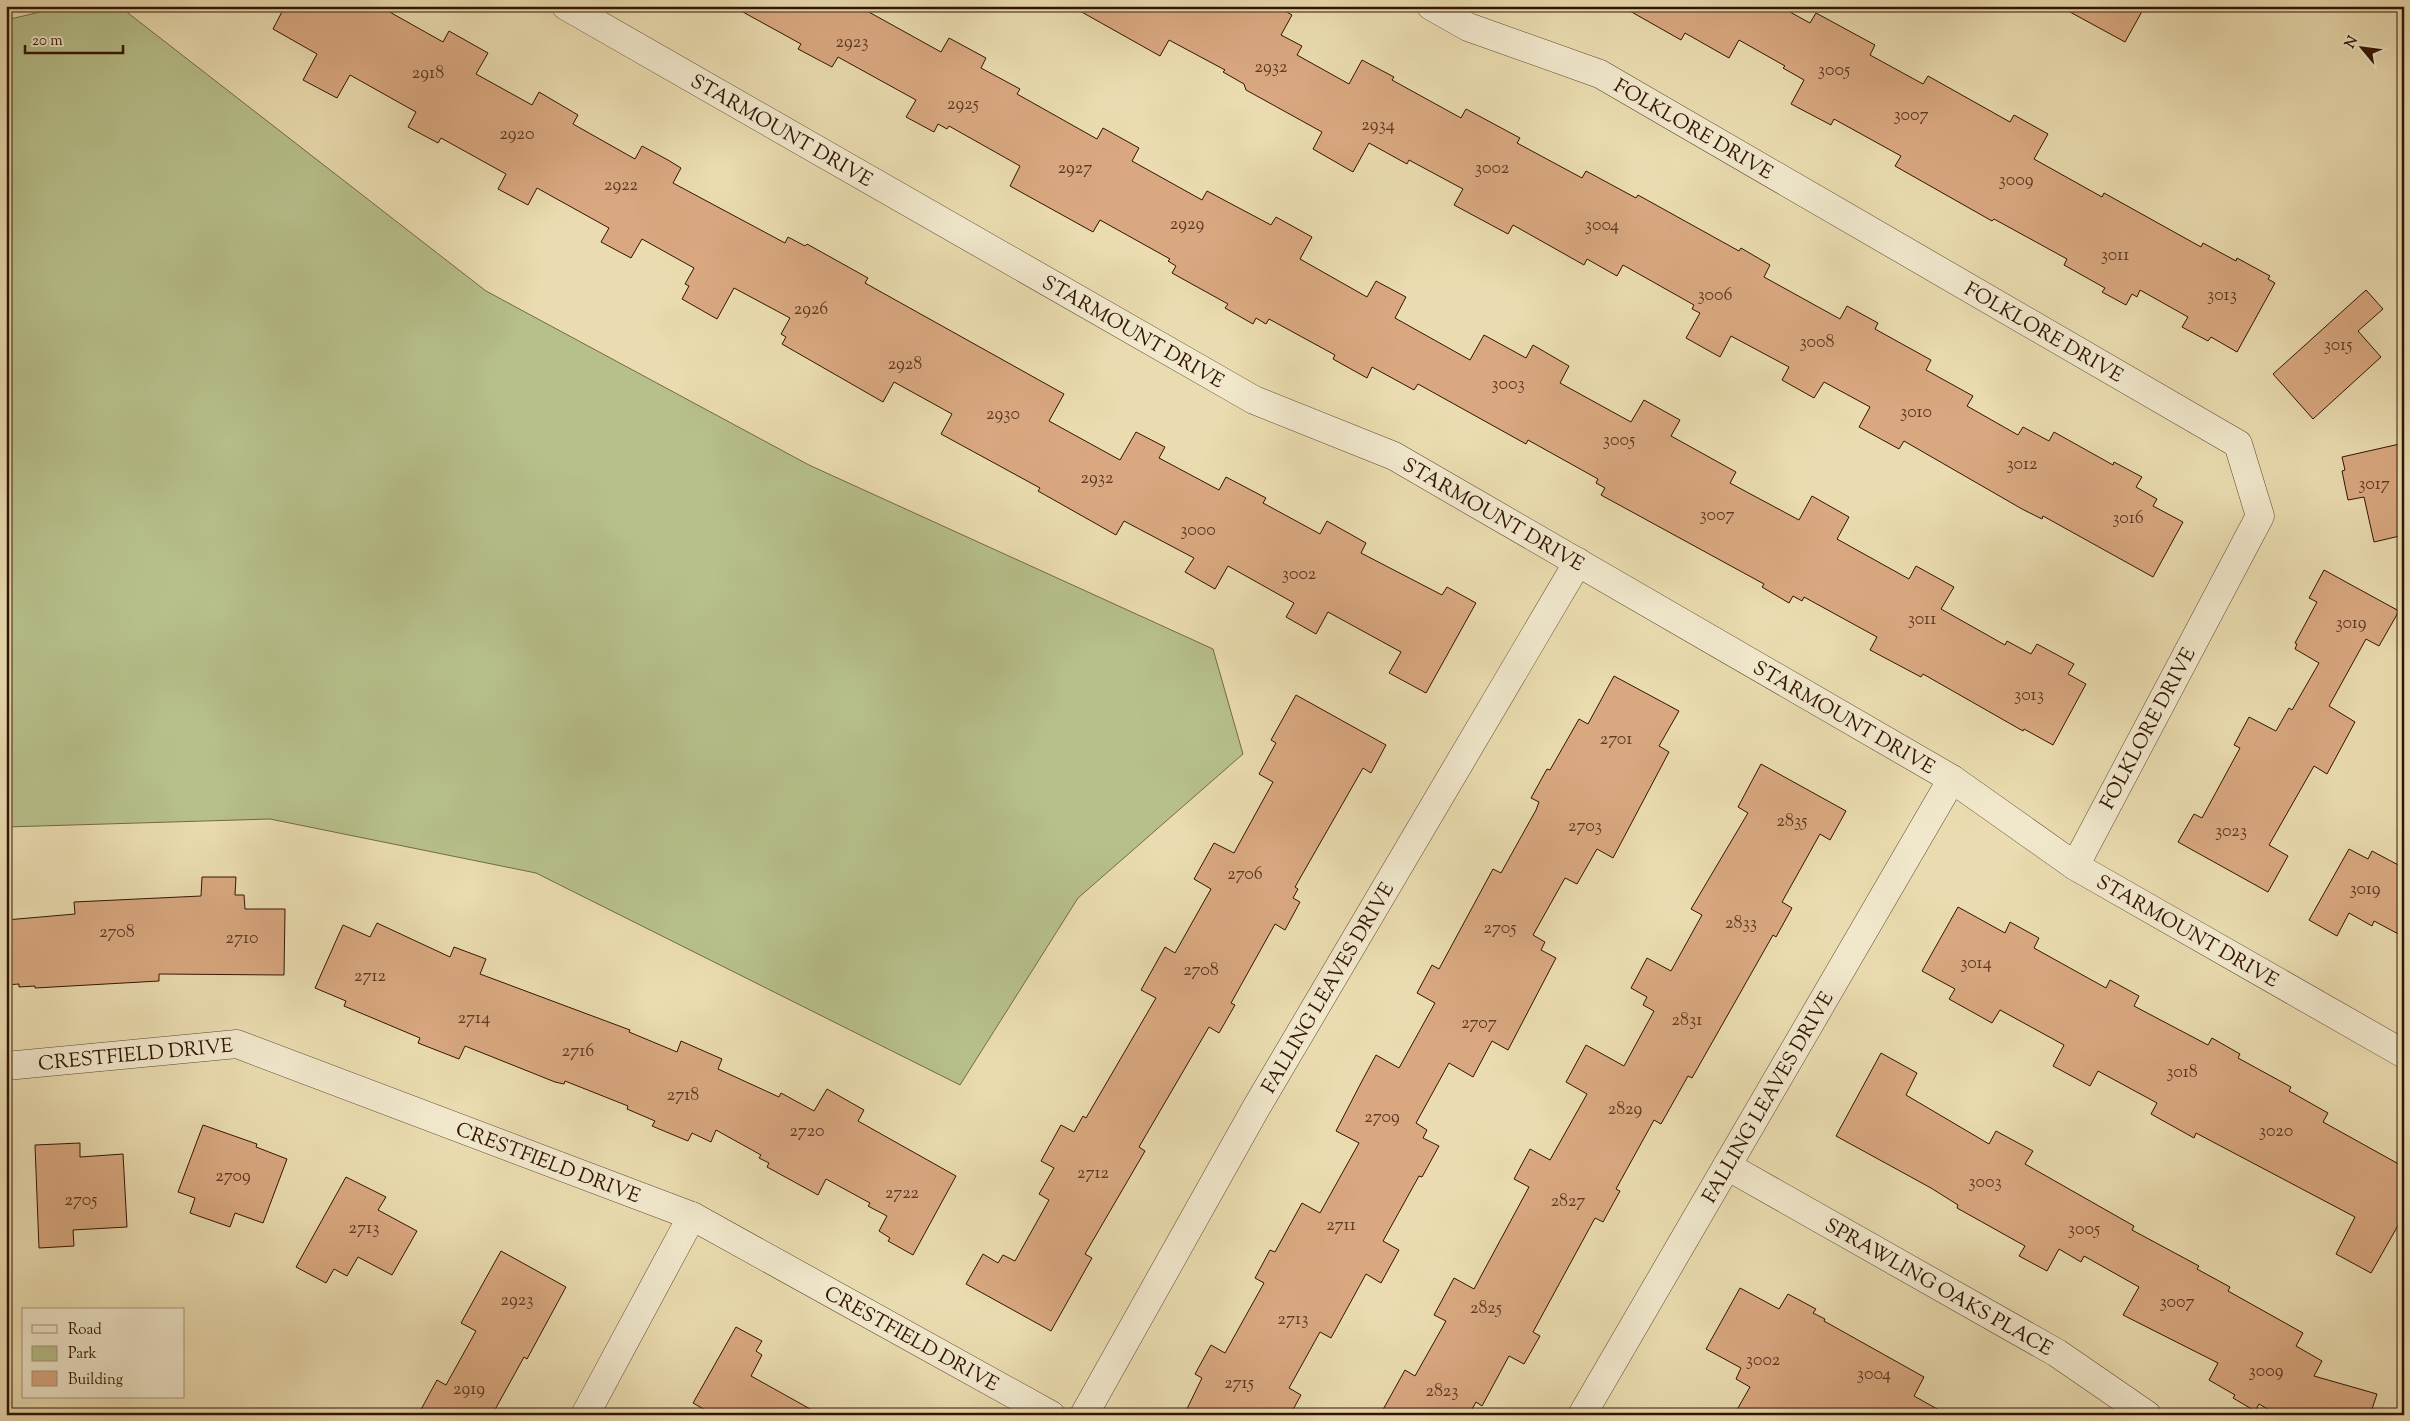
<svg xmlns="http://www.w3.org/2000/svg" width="2410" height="1421" font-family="'Sorts Mill Goudy',serif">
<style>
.green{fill:#b7c08b;stroke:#746a46}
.building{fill:#d9a880;stroke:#321402}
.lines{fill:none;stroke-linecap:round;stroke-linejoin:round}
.minor-casing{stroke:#60462e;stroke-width:29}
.minor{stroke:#f1e8cc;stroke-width:28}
.labels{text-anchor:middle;stroke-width:5;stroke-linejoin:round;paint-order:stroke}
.number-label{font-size:18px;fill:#5c3922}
.street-label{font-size:20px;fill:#321402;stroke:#f1e8cc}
</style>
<rect width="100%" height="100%" fill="#eadcb0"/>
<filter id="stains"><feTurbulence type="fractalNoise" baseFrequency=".004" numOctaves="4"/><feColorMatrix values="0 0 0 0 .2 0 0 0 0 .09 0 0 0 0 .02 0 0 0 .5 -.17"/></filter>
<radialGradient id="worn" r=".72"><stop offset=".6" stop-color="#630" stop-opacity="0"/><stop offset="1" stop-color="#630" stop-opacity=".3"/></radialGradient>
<path class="green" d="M66 6H119L486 291 809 465 1213 649 1243 754 1078 898 960 1085 536 873 270 819 6 827V20Z"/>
<path class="building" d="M285 6H379L443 42 449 31 488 53 476 74 532 105 539 92 578 115 573 124 635 159 642 146 668 160 681 168 673 183 785 243 788 237 805 246 807 244 868 278 865 283 1064 394 1049 421 1120 460 1136 432 1165 447 1159 458 1219 490 1226 477 1266 498 1263 503 1320 534 1327 521 1366 543 1361 553 1442 595 1447 587 1476 603 1426 693 1389 673 1401 652 1328 612 1316 634 1286 617 1294 603 1228 566 1215 589 1185 572 1194 558 1124 521 1116 535 1038 491 1040 488 941 434 952 414 894 382 883 402 782 344 786 337 781 334 790 318 734 288 717 319 682 299 689 286 685 284 694 268 642 239 631 258 601 242 609 228 537 188 528 205 498 189 506 174 441 138 438 143 408 127 416 112 350 75 337 98 303 80 317 54 273 29Z
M732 6H858L941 52 949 38 986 58 981 68 1020 89 1017 94 1097 139 1103 128 1139 148 1132 161 1202 200 1207 191 1271 225 1276 217 1312 237 1300 259 1367 297 1376 281 1406 297 1395 318 1470 360 1484 335 1526 358 1533 345 1569 366 1560 383 1631 422 1644 400 1680 420 1671 436 1736 472 1730 483 1799 520 1812 496 1849 517 1837 539 1909 579 1916 566 1954 587 1941 609 2005 645 2007 641 2031 654 2037 644 2074 664 2068 674 2086 684 2053 745 2024 729 2023 731 1923 674 1921 677 1870 650 1877 637 1804 597 1802 601 1793 596 1789 603 1762 587 1764 584 1601 495 1605 488 1596 483 1598 479 1528 440 1526 444 1418 384 1414 390 1372 367 1367 378 1333 359 1335 355 1269 319 1266 324 1256 318 1253 324 1225 308 1228 304 1172 273 1176 266 1168 261 1170 259 1100 220 1093 232 1010 186 1020 166 949 126 947 129 938 124 934 132 906 117 916 100 838 57 832 67 798 49 801 44Z
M1071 6H1276L1292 15 1281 35 1302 46 1297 55 1349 84 1362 60 1394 77 1392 80 1461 118 1466 109 1520 138 1517 143 1582 178 1586 171 1636 198 1638 195 1739 251 1741 248 1770 265 1764 277 1840 319 1847 306 1878 323 1875 329 1931 360 1926 370 1973 396 1967 406 2018 435 2023 427 2049 441 2054 432 2113 465 2114 462 2142 477 2136 487 2157 499 2153 506 2183 522 2153 577 2043 516 2042 519 2022 509 1904 441 1899 449 1859 427 1870 407 1824 382 1814 398 1782 380 1789 367 1731 336 1720 357 1686 338 1700 313 1692 309 1694 305 1623 265 1617 276 1587 259 1584 265 1513 225 1508 234 1454 205 1463 189 1409 160 1407 164 1369 143 1353 172 1313 149 1322 132 1246 90 1244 84 1223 72 1225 70 1169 40 1160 56Z
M1621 6H1779L1810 23 1816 13 1875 45 1870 55 1923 84 1928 76 2010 122 2014 115 2048 134 2034 159 2102 197 2104 193 2201 247 2203 243 2236 261 2237 258 2270 276 2268 279 2275 283 2237 352 2211 337 2208 341 2182 327 2188 317 2140 290 2137 297 2132 294 2126 305 2102 292 2105 288 2064 265 2067 259 1994 219 1992 221 1895 166 1901 156 1834 119 1831 125 1791 104 1804 80 1783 68 1785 66 1739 40 1729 58 1685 33 1681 40Z
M2059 6H2145L2125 42Z
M2366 290 2383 309 2358 331 2381 357 2313 419 2273 374Z
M2404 443V535L2374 542 2364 497 2348 500 2342 471 2345 470 2342 457Z
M2324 570 2399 611 2379 646 2366 639 2329 706 2355 722 2327 774 2314 766 2269 845 2288 856 2268 892 2178 842 2194 814 2202 818 2240 748 2234 745 2249 717 2276 731 2289 708 2292 710 2319 663 2295 649 2297 644 2295 643 2317 602 2309 598Z
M1614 676 1679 711 1659 746 1669 752 1613 858 1597 849 1577 884 1565 878 1533 935 1545 942 1541 950 1556 958 1508 1050 1492 1041 1473 1077 1449 1063 1416 1123 1427 1130 1423 1138 1439 1146 1422 1177 1419 1176 1383 1241 1399 1250 1381 1283 1366 1274 1331 1338 1320 1332 1289 1388 1301 1395 1290 1415H1184L1202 1378 1195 1374 1211 1345 1225 1353 1264 1283 1255 1278 1270 1250 1275 1252 1302 1203 1320 1213 1359 1143 1336 1131 1362 1081 1376 1055 1399 1068 1435 1003 1417 993 1432 965 1439 969 1493 869 1501 873 1536 810 1539 802 1531 798 1547 769 1550 770 1579 719 1588 724Z
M1296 695 1386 745 1371 773 1363 768 1295 887 1298 889 1293 898 1300 902 1285 930 1275 924 1231 1003 1235 1005 1219 1033 1209 1027 1139 1147 1145 1151 1085 1254 1092 1258 1051 1331 966 1284 983 1254 998 1263 1003 1255 1015 1261 1049 1200 1039 1194 1054 1168 1041 1161 1061 1125 1074 1132 1083 1116 1086 1118 1156 998 1141 990 1165 947 1175 953 1211 889 1194 879 1214 843 1234 853 1273 782 1259 774 1276 743 1271 740Z
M1761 764 1846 811 1830 840 1820 834 1782 902 1792 908 1776 937 1773 935 1692 1078 1688 1076 1661 1124 1654 1120 1616 1189 1620 1191 1603 1222 1595 1218 1533 1332 1540 1336 1524 1364 1509 1356 1482 1406 1476 1402 1469 1415H1380L1405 1370 1415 1376 1446 1321 1434 1315 1454 1278 1474 1289 1529 1187 1514 1179 1530 1149 1550 1160 1587 1094 1566 1082 1586 1045 1624 1066 1654 1011 1643 1005 1647 997 1631 988 1647 958 1671 971 1702 915 1691 909 1748 813 1738 807Z
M2349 849 2368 859 2372 851 2404 868V937L2374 921 2372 926 2349 913 2337 936 2309 920Z
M202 877H236L235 895H244L245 909H285L284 975 159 974V981L35 988V986L19 987V984L6 985V920L75 914 74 902 201 896Z
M1958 907 2005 933 2010 922 2039 938 2034 948 2106 988 2110 980 2139 996 2134 1006 2208 1045 2212 1038 2240 1054 2238 1058 2291 1087 2289 1091 2328 1113 2323 1122 2404 1167V1215L2371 1273 2336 1254 2355 1217 2196 1133 2194 1138 2151 1114 2157 1103 2098 1071 2090 1086 2053 1066 2064 1045 2000 1010 1992 1023 1949 999 1955 989 1922 971Z
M377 923 450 957 454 947 486 959 480 974 630 1030 629 1032 677 1052 681 1041 722 1059 718 1069 779 1097 781 1093 814 1111 827 1089 864 1110 858 1121 956 1176 913 1255 888 1241 890 1238 879 1231 887 1216 868 1206 870 1203 826 1179 818 1195 767 1167 769 1163 759 1158 761 1155 716 1130 711 1142 692 1133 688 1141 652 1126 655 1121 627 1109 628 1106 565 1081 564 1084 555 1082 465 1046 459 1059 418 1043 420 1038 344 1006 346 1001 315 988 343 925 370 937Z
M1881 1053 1917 1073 1906 1095 1989 1144 1996 1131 2033 1151 2025 1164 2134 1226 2132 1230 2199 1266 2197 1269 2230 1287 2228 1291 2303 1333 2296 1346 2322 1361 2314 1376 2377 1394 2370 1415H2278L2259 1404 2255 1411 2233 1398 2235 1395 2209 1380 2218 1363 2123 1315 2139 1287 2084 1256 2081 1262 2059 1249 2047 1271 2019 1256 2025 1246 1957 1208 1958 1205 1931 1188 1836 1136Z
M203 1125 257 1144 256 1147 287 1159 263 1223 235 1213 230 1227 190 1213 195 1198 178 1192Z
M80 1143V1157L123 1154 127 1227 73 1230 74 1246 39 1248 35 1145Z
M346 1177 386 1197 378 1210 417 1231 392 1275 358 1257 347 1276 334 1269 326 1283 296 1267Z
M501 1251 566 1287 527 1359 524 1357 492 1415H418L437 1380 446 1385 476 1331 461 1323Z
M1740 1288 1779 1309 1788 1294 1816 1309 1813 1313 1825 1319 1824 1321 1924 1377 1914 1396 1948 1415H1734L1750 1387 1736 1379 1741 1368 1706 1349Z
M736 1327 762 1341 756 1351 762 1355 751 1376 821 1415H714L693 1403Z"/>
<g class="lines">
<g class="minor-casing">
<g id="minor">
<path id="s1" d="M566 6 1254 400 1394 456 1952 779 2075 866 2404 1054"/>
<path id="s2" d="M1431 6 1468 27 1600 74 2238 444 2260 516 2075 866"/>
<path id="s3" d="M6 1066 237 1044 692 1216 1051 1415"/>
<path id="s4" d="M1727 1166 2057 1353 2147 1415"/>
<path d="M585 1415 692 1216"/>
<path id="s5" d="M1084 1415 1256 1108 1578 562"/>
<path id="s6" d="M1582 1415 1952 779"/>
</g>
</g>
<use href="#minor" class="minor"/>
</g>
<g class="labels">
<g class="number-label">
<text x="852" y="47">2923</text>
<text x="1271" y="72">2932</text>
<text x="1834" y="75">3005</text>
<text x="428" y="78">2918</text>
<text x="963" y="109">2925</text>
<text x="1911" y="120">3007</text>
<text x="1378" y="130">2934</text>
<text x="517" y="139">2920</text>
<text x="1075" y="173">2927</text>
<text x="1492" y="173">3002</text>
<text x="2016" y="185">3009</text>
<text x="621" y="190">2922</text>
<text x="1187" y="229">2929</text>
<text x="1602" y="230">3004</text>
<text x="2115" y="260">3011</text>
<text x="1715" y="300">3006</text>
<text x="2222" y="300">3013</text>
<text x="811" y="314">2926</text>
<text x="1817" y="347">3008</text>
<text x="2338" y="350">3015</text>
<text x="905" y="369">2928</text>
<text x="1508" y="389">3003</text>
<text x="1916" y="417">3010</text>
<text x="1003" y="419">2930</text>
<text x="1619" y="445">3005</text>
<text x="2022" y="469">3012</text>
<text x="1097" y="483">2932</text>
<text x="2374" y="489">3017</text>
<text x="1717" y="520">3007</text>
<text x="2128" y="523">3016</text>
<text x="1198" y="535">3000</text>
<text x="1299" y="579">3002</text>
<text x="1922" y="624">3011</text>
<text x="2351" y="628">3019</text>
<text x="2029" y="700">3013</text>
<text x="1616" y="744">2701</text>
<text x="1792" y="826">2835</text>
<text x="1585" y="831">2703</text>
<text x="2231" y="836">3023</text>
<text x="1245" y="879">2706</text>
<text x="2365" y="894">3019</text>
<text x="1741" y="928">2833</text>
<text x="1500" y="933">2705</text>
<text x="117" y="937">2708</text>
<text x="242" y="943">2710</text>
<text x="1976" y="968">3014</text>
<text x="1201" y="975">2708</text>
<text x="370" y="981">2712</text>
<text x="474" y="1023">2714</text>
<text x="1687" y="1025">2831</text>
<text x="1479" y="1028">2707</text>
<text x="578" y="1056">2716</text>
<text x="2182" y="1077">3018</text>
<text x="683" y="1100">2718</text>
<text x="1625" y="1114">2829</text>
<text x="1382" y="1122">2709</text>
<text x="807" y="1136">2720</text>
<text x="2276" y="1136">3020</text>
<text x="1093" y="1178">2712</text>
<text x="233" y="1181">2709</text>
<text x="1985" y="1187">3003</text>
<text x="902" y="1198">2722</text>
<text x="81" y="1205">2705</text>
<text x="1568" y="1206">2827</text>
<text x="1341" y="1230">2711</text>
<text x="364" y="1233">2713</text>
<text x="2084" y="1234">3005</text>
<text x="517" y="1305">2923</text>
<text x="2177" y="1307">3007</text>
<text x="1486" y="1313">2825</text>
<text x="1293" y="1324">2713</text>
<text x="1763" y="1365">3002</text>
<text x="2266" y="1376">3009</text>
<text x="1874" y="1379">3004</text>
<text x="1239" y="1388">2715</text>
<text x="469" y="1394">2919</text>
<text x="1442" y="1396">2823</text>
</g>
<g class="street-label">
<text dy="7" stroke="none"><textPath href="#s2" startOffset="291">FOLKLORE DRIVE</textPath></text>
<text dy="7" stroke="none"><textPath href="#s1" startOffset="249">STARMOUNT DRIVE</textPath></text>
<text dy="7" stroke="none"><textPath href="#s1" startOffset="654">STARMOUNT DRIVE</textPath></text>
<text dy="7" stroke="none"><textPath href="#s2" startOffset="696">FOLKLORE DRIVE</textPath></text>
<text dy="7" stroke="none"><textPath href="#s1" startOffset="1059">STARMOUNT DRIVE</textPath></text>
<text dy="7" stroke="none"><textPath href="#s1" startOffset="1464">STARMOUNT DRIVE</textPath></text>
<text transform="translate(2147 728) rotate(-62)" y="7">FOLKLORE DRIVE</text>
<text dy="7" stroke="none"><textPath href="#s1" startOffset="1869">STARMOUNT DRIVE</textPath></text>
<text dy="7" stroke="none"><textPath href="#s5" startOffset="492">FALLING LEAVES DRIVE</textPath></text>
<text dy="7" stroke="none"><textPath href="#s3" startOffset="130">CRESTFIELD DRIVE</textPath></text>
<text dy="7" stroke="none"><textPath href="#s6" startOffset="368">FALLING LEAVES DRIVE</textPath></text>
<text dy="7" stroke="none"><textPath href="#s3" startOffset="565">CRESTFIELD DRIVE</textPath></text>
<text dy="7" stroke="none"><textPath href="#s4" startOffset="244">SPRAWLING OAKS PLACE</textPath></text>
<text dy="7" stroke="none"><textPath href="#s3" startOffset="970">CRESTFIELD DRIVE</textPath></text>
</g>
</g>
<rect width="2410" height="1421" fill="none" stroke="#eadcb0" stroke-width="25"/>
<rect x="8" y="8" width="2395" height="1406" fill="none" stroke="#321402" stroke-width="2.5"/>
<rect x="12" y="12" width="2385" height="1396" fill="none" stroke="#321402"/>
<rect x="22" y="1308" width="162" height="90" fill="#f1e8cc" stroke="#a5937b"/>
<rect x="32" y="1325" width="25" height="8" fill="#f1e8cc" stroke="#a5937b"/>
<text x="68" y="1334" font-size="15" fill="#321402">Road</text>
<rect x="32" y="1346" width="25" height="15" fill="#b7c08b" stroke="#a5937b"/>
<text x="68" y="1358" font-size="15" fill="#321402">Park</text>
<rect x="32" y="1371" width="25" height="15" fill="#d9a880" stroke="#a5937b"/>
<text x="68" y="1384" font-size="15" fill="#321402">Building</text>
<g transform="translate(2362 48) rotate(299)" stroke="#f1e8cc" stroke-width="4" paint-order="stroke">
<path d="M0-4L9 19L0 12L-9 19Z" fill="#321402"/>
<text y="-8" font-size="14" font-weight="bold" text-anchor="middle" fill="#321402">N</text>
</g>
<path d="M25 45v8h98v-8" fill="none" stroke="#321402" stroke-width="2.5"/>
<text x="32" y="45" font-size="15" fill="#321402" stroke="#f1e8cc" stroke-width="4" paint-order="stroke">20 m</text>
<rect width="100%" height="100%" filter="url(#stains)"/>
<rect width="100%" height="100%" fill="url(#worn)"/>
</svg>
